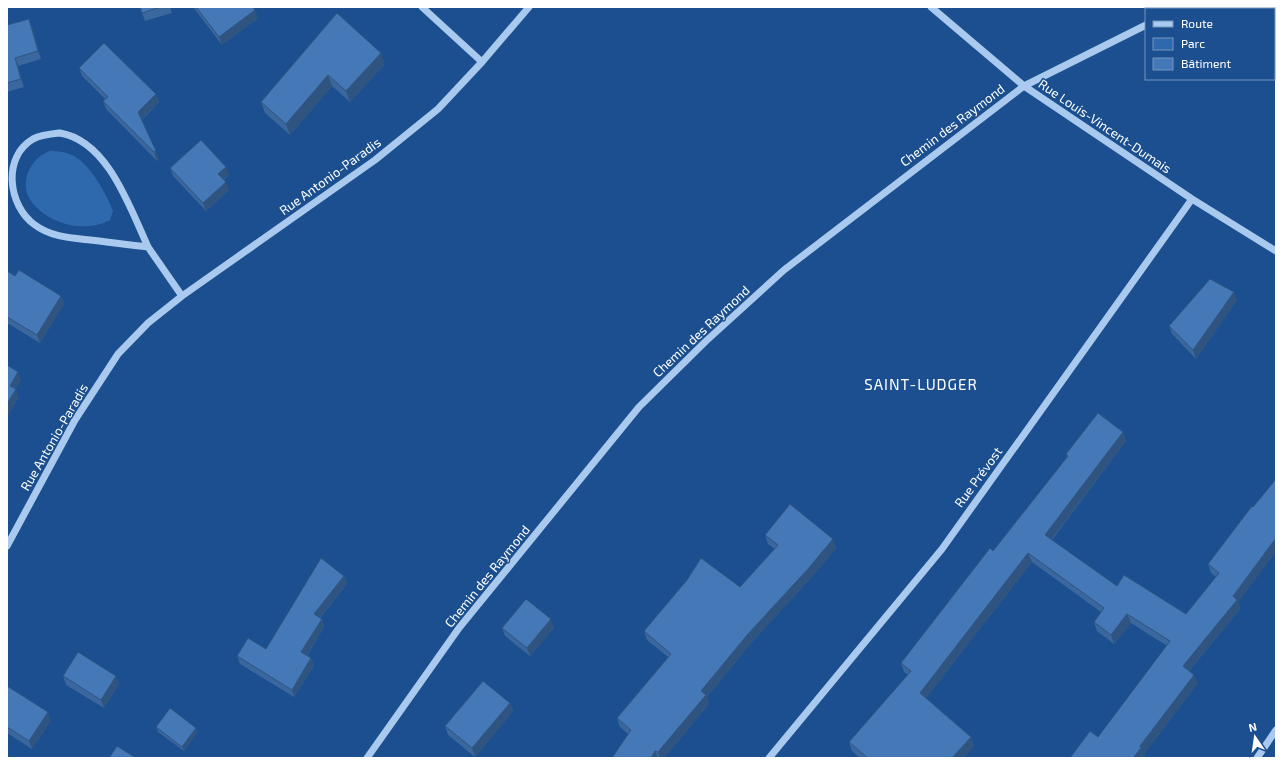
<svg xmlns="http://www.w3.org/2000/svg" width="1283" height="765" font-family="'Exo 2',sans-serif">
<style>
.green{fill:#2e69ad}
.lines{fill:none;stroke-linecap:round;stroke-linejoin:round}
.minor{stroke:#a9c9ee;stroke-width:7}
.wall{fill:#3a679d}
.shaded-wall{fill:#305480}
.building{fill:#4478b7;stroke:#305480}
.labels{text-anchor:middle;stroke-width:3;stroke-linejoin:round;paint-order:stroke}
.street-label{font-size:13px;fill:#fff;stroke:#1b4f8f}
.quarter-label{font-size:15px;letter-spacing:1px;fill:#fff;stroke:#1b4f8f}
</style>
<rect width="100%" height="100%" fill="#1b4f8f"/>
<path class="green" d="M50 151C59 151 69 152 77 158 92 168 107 195 113 211L110 220C85 234 48 224 31 201 18 183 31 157 50 151Z"/>
<g class="lines">
<path class="minor" d="M422 7 482 62
M931 7 1024 86 1192 199 1276 251
M1177 9 1181 7
M60 133C108 141 130 208 148 247 128 245 109 242 90 240 71 238 51 237 35 225 8 206 2 157 33 139 41 135 51 134 60 133Z
M148 247 182 296
M7 546 75 420 118 354 148 323 182 296 375 160 438 109 482 62 529 7
M367 758 459 628 639 407 706 341 784 270 1024 86 1146 25
M769 758 942 549 1192 199
M1257 758 1276 730"/>
</g>
<path class="wall" d="M140 7H170L172 13 145 21Z
M193 7H253L258 18 222 45Z
M337 13 385 64 350 102 332 86 290 135 265 113 261 102Z
M7 25 32 27 41 59 18 66 24 87 7 92Z
M79 68 156 94 159 102 142 120 159 159 157 161 106 109 103 101 105 99 82 76Z
M170 168 229 175 224 180 229 190 206 211 173 176Z
M7 271 15 276 61 296 64 304 40 343 7 323Z
M1237 300 1196 359 1172 334 1169 326Z
M1123 432 1126 441 1052 540 1117 586 1186 614 1216 577 1211 573 1208 564 1276 479V551L1238 602 1240 609 1189 671 1198 683 1144 754 1145 757 1144 758H1070L1098 737 1167 646 1131 623 1114 644 1097 631 1094 622 1101 612 1032 562 926 698 971 737 974 746 963 758H860L852 751 849 742 908 675 904 672 901 663 993 551 1067 457 1066 454Z
M765 535 833 539 836 548 811 578 751 643 707 697 709 704 664 758H612L628 734 620 727 617 718 668 657 647 640 644 631 740 587 775 549 768 544Z
M344 576 347 584 320 618 322 619 324 627 307 656 311 658 314 666 294 697 240 664 237 656 266 649Z
M502 628H554L530 656 505 636Z
M63 676H116L119 684 104 708 66 685Z
M7 686 51 720 32 749 7 733Z
M510 703 513 711 475 757 448 735 445 726Z
M156 727 198 732 184 751 158 732Z"/>
<path class="shaded-wall" d="M255 10 258 18 222 45 219 37Z
M29 19 32 27 41 59 38 51Z
M381 53 385 64 350 102 346 91Z
M15 58 18 66 24 87 21 79Z
M328 75 332 86 290 135 286 124Z
M156 94 159 102 141 120 138 112Z
M156 151 159 159 157 161 154 152Z
M226 167 229 175 221 182 218 174Z
M226 182 229 190 206 211 203 203Z
M1234 292 1237 300 1196 359 1193 350Z
M61 296 64 304 40 343 37 335Z
M18 372 21 381 13 394 10 386Z
M16 389 19 398 7 417V404Z
M1123 432 1126 441 1048 544 1045 535Z
M1276 538V551L1238 602 1240 609 1186 674 1183 666Z
M833 539 836 548 811 578 751 643 707 697 709 704 664 758H660L658 752 701 691 748 634Z
M1028 553 1032 562 923 702 920 693Z
M344 576 347 584 316 622 314 614Z
M1127 614 1131 623 1114 644 1111 635Z
M322 619 324 627 304 660 301 652Z
M551 619 554 628 530 656 527 648Z
M311 658 314 666 294 697 292 690Z
M1194 675 1198 683 1144 754 1145 757 1144 758H1133L1140 746Z
M116 676 119 684 104 708 101 700Z
M510 703 513 711 475 757 472 748Z
M48 712 51 720 32 749 29 741Z
M196 728 198 732 184 751 182 747Z
M971 737 974 746 963 758H952Z
M655 751 658 758H651Z"/>
<path class="building" d="M140 7H160L142 13Z
M196 7H253L255 10 219 37Z
M337 13 381 53 346 91 328 75 286 124 261 102Z
M29 19 38 51 15 58 21 79 7 83V25Z
M104 43 156 94 138 112 156 151 154 152 103 101 108 97 79 68Z
M201 140 226 167 218 174 226 182 203 203 170 168Z
M19 270 61 296 37 335 7 317V271L15 276Z
M1210 279 1234 292 1193 350 1169 326Z
M7 365 18 372 10 386 16 389 7 404Z
M1098 413 1123 432 1045 535 1117 586 1124 575 1186 614 1219 573 1208 564 1252 506 1253 507 1276 479V538L1233 596 1237 600 1183 666 1194 675 1140 746 1141 748 1133 758H1070L1090 731 1098 737 1170 641 1127 614 1111 635 1094 622 1104 608 1028 553 920 693 971 737 952 758H868L849 742 911 671 901 663 990 548 993 551 1068 456 1066 454Z
M790 504 833 539 808 569 748 634 701 691 706 695 658 752 655 751 651 758H612L631 730 617 718 671 654 644 631 687 580 701 558 740 587 778 545 765 535Z
M321 558 344 576 314 614 322 619 301 652 311 658 292 690 237 656 248 638 266 649Z
M526 599 551 619 527 648 502 628Z
M78 652 116 676 101 700 63 676Z
M483 681 510 703 472 748 445 726Z
M7 686 48 712 29 741 7 727Z
M170 708 196 728 182 747 156 727Z
M117 746 136 758H109Z"/>
<g class="labels">
<g class="street-label">
<text transform="translate(952 125) rotate(-37)" y="5">Chemin des Raymond</text>
<text transform="translate(1105 126) rotate(34)" y="5">Rue Louis-Vincent-Dumais</text>
<text transform="translate(330 176) rotate(-36)" y="5">Rue Antonio-Paradis</text>
<text transform="translate(701 331) rotate(-43)" y="5">Chemin des Raymond</text>
<text transform="translate(54 437) rotate(-60)" y="5">Rue Antonio-Paradis</text>
<text transform="translate(978 477) rotate(-54)" y="5">Rue Prévost</text>
<text transform="translate(487 576) rotate(-51)" y="5">Chemin des Raymond</text>
</g>
<g class="quarter-label">
<text x="921" y="390">SAINT-LUDGER</text>
</g>
</g>
<rect width="1283" height="765" fill="none" stroke="#ffffff" stroke-width="16"/>
<rect x="1145" y="8" width="130" height="72" fill="#1b4f8f" stroke="#7695bc"/>
<rect x="1153" y="21" width="20" height="6" fill="#a9c9ee" stroke="#7695bc"/>
<text x="1181" y="28" font-size="12" fill="#ffffff">Route</text>
<rect x="1153" y="38" width="20" height="12" fill="#2e69ad" stroke="#7695bc"/>
<text x="1181" y="48" font-size="12" fill="#ffffff">Parc</text>
<rect x="1153" y="58" width="20" height="12" fill="#4478b7" stroke="#7695bc"/>
<text x="1181" y="68" font-size="12" fill="#ffffff">Bâtiment</text>
<g transform="translate(1255 737) rotate(347)" stroke="#1b4f8f" stroke-width="3" paint-order="stroke">
<path d="M0-3L7 15L0 10L-7 15Z" fill="#ffffff"/>
<text y="-6" font-size="11" font-weight="bold" text-anchor="middle" fill="#ffffff">N</text>
</g>
</svg>
